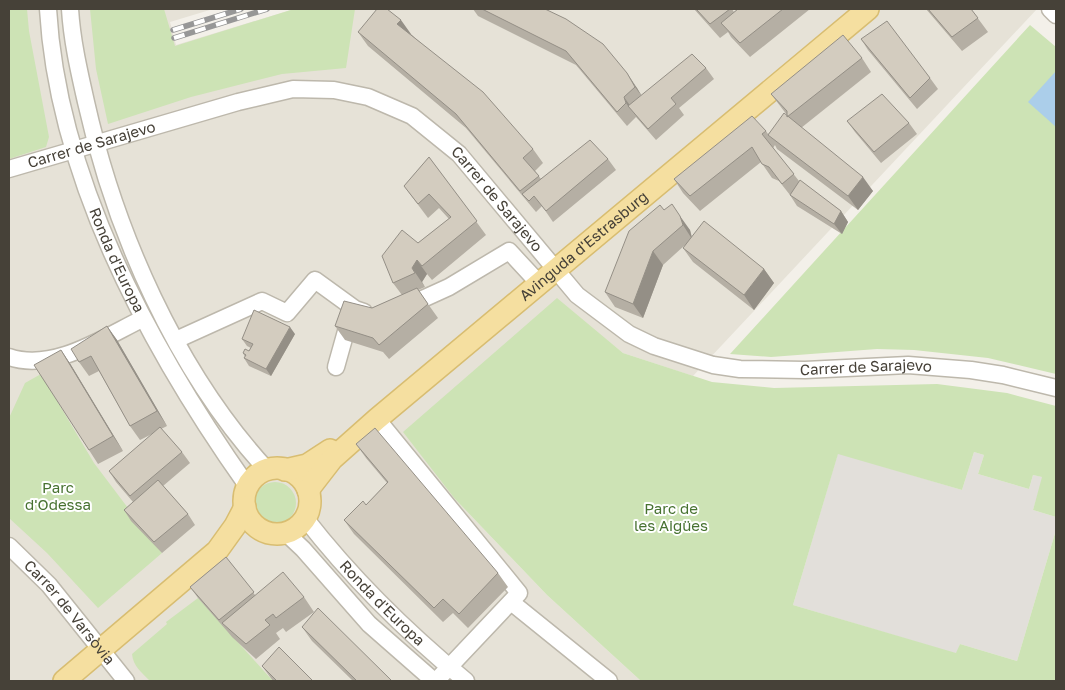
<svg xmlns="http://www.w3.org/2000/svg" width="1065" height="690" font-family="'Golos Text',sans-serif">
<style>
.residential{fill:#e6e2d7}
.industrial{fill:#e2dfda}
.green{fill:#cde3b5}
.water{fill:#abceea}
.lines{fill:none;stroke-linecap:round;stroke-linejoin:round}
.minor-casing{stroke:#bdb8ac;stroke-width:19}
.major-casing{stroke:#d8bd71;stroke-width:24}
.minor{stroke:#fff;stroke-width:16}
.major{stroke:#f5dfa0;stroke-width:21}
.rail-casing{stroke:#979797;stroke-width:5.5}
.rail{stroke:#fff;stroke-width:4;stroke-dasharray:11;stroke-linecap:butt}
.wall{fill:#b5afa4}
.shaded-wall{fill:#948f86}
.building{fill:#d3ccbf;stroke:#948f86}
.labels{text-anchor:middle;stroke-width:4;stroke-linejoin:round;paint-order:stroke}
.street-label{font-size:15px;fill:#464138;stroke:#fff}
.park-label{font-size:15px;fill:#477230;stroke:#fff}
</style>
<rect width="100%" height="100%" fill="#f3f0e9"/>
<path class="residential" d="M9 9H213L170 22 176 45 294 9H1037L693 376 623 353 593 329 455 499 547 595 641 681H9Z"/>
<path class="industrial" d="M974 452 984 455 978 474 1029 489 1033 475 1043 477 1033 510 1056 517V530L1017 661 960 644 957 654 793 605 838 453 962 490Z"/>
<path class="green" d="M9 9H27L29 31 49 137 46 147 9 159Z
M90 9H164L175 46 294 9H355L346 68 282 74 191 97 108 124 96 69Z
M1030 25 1056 47V374L988 358 914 350 877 349 771 357 730 354Z
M557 298 623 353 712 382 774 388 937 384 1007 393 1056 406V517L1033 510 1042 477 1033 475 1029 489 978 474 984 455 974 452 962 490 838 454 793 605 956 653 960 644 1017 661 1056 530V681H641L547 595 455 499 403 432Z
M41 374 94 463 162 553 98 608 47 553 9 518V418L25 383Z
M254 503a21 21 0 1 1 42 0a21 21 0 1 1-42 0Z
M198 598 273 681H150C142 673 133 666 132 654L167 624 166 622Z"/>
<path class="water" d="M1056 71V127L1028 102Z"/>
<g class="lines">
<g class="minor-casing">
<g id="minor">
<path id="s1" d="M48 9C58 180 151 350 248 487"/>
<path d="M70 9C72 41 79 71 86 102 115 232 176 371 267 470"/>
<path d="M1050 9 1056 15"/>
<path id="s2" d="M9 169 238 102 293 89 334 90 368 97 412 116 459 154 577 295 629 334 654 346 713 365 740 369 805 370 908 365 971 370 1003 375 1056 388"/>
<path d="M405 307 449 287 509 251 534 278"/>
<path d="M176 340 262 301 287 313 315 280 355 309 364 312"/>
<path d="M9 357C53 372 103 338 142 319"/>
<path d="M336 367 350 317"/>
<path d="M377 419 519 593 436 681"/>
<path id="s3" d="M305 518C350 576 409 634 466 681"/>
<path d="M286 533 303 549 369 624 434 681"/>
<path id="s4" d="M9 546 49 585 126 681"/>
<path d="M511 602 609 681"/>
</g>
</g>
<g class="major-casing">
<g id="major">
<circle cx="277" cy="501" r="33"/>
<path d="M285 470 307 465 330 450"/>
<path id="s5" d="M308 490 332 459 377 419 868 9"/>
<path d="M64 681 217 551 235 526 245 507"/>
</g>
</g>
<use href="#minor" class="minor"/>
<use href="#major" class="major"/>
<g class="rail-casing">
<path id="rail" d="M173 30 241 9
M174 38 267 9"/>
</g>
<use href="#rail" class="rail"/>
</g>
<path class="wall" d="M473 9H545L637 88 641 96 706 68 714 79 679 108 684 115 656 140 636 117 627 126 576 65 478 16Z
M694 9H732L734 12 738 9H810L750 57 731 37 728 32 720 38Z
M926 9H971L988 32 962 51Z
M358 32 411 34 533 149 543 163 535 171 541 179 608 159 616 170 553 222 542 206 536 212 466 128 368 46Z
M861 39 930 78 938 89 917 109 868 50Z
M862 58 871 72 801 128 873 191 858 210 777 149 775 145 773 148 799 181 841 211 848 222 842 234 797 206 790 195 779 181 772 178 761 162 700 211 683 193 674 179 766 131 768 134 787 116V115L771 94Z
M847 121 909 123 917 134 881 163 855 132Z
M429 157 486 235 432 280 427 274 422 282 425 287 418 290 438 318 389 359 383 352 345 340 335 326 372 308 402 295 393 283 418 243 449 219 439 208 428 218 404 186Z
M664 210 690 230 692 237 764 269 774 283 754 310 693 262 683 248 685 245 663 265 643 318 615 307 605 292Z
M107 326 117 340 167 426 161 429 182 452 190 463 163 486 188 514 195 525 162 553 131 521 124 510 133 502 116 482 109 471 154 433 140 440 130 426 99 371 89 376 79 362Z
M295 334 271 376 249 366 244 358 245 357 243 353 249 351 251 348 247 346 242 339Z
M61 350 71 365 123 451 98 464 89 450Z
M356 444 498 573 508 587 468 628 453 613 443 622 354 534 344 520 366 505 387 483 366 458Z
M226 557 255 595 304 597 314 612 286 632 283 628 276 633 280 639 256 659 232 637 227 631 198 598 190 587Z
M302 627 392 681H353L312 641Z
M262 666 313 681H273Z"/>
<path class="shaded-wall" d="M401 20 411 34 407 38 397 24Z
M627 73 637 88 645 101 635 87Z
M624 97 634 111 628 106 626 103Z
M863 177 873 191 858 210 848 196Z
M841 211 848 222 842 234 834 224Z
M680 216 690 230 692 239 683 225Z
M653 251 663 265 643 318 633 304Z
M417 260 427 274 422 282 425 287 412 268Z
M764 269 774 283 754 310 744 295Z
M107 326 117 340 167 426 157 411Z
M290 327 295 334 271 376 266 369Z
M61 350 71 365 123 451 113 436Z"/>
<path class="building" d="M377 9H387L401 20 397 24 483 92 533 149 523 158 539 176 520 191 456 114 358 32Z
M482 9H545L566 19 603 44 627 73 635 87 624 97 626 103 617 112 566 51Z
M696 9H730L710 24Z
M738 9H783L740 43 721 23Z
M928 9H971L978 18 952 37Z
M887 21 930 78 910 98 861 39Z
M843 35 862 58 787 117V111L771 94Z
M692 54 706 68 671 98 676 104 648 129 628 106Z
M882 94 909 123 874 152 847 121Z
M784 113 863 177 848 196 768 135Z
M752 116 766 131 762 134 794 174 782 184 769 167 762 164 752 147 690 196 674 179Z
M590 140 608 159 546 211 534 196 529 201 522 194Z
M429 157 477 221 422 266 417 260 412 268 415 273 393 283 382 256 402 230 418 243 451 217 429 194 418 204 404 186Z
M800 180 841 211 834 224 790 195Z
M672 204 680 216 683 225 653 251 633 304 605 292 629 231 660 205 664 210Z
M704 221 764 269 744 295 683 248Z
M417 288 428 304 379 345 373 338 335 326 344 301 372 308Z
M254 310 290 327 266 369 244 358 246 355 243 353 245 349 249 351 253 344 242 339Z
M107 326 157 411 130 426 91 356 79 362 71 349Z
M61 350 113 436 89 450 34 365Z
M160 427 182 452 130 496 109 471Z
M375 428 498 573 459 614 443 599 434 608 344 520 363 501 366 505 388 482 356 444Z
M158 480 188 514 154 542 124 510Z
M226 557 254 592 219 620 190 587Z
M283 572 304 597 276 618 273 614 265 620 270 625 246 644 222 623Z
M318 608 392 681H357L302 627Z
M279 647 313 681H277L262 666Z"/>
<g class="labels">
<g class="street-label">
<text dy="5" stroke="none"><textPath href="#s2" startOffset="86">Carrer de Sarajevo</textPath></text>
<text dy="5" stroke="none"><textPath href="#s2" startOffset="538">Carrer de Sarajevo</textPath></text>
<text dy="5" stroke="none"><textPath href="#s5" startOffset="369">Avinguda d'Estrasburg</textPath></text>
<text dy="5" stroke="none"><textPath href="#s1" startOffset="262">Ronda d'Europa</textPath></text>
<text dy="5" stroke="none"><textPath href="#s2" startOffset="971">Carrer de Sarajevo</textPath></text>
<text dy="5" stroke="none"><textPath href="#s3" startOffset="115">Ronda d'Europa</textPath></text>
<text dy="5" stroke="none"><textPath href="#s4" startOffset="90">Carrer de Varsòvia</textPath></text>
</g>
<g class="park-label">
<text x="58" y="493">Parc<tspan x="58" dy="17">d'Odessa</tspan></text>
<text x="671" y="514">Parc de<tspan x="671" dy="17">les Aigües</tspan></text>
</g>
</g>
<rect width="1065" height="690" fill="none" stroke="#464138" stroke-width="20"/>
</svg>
